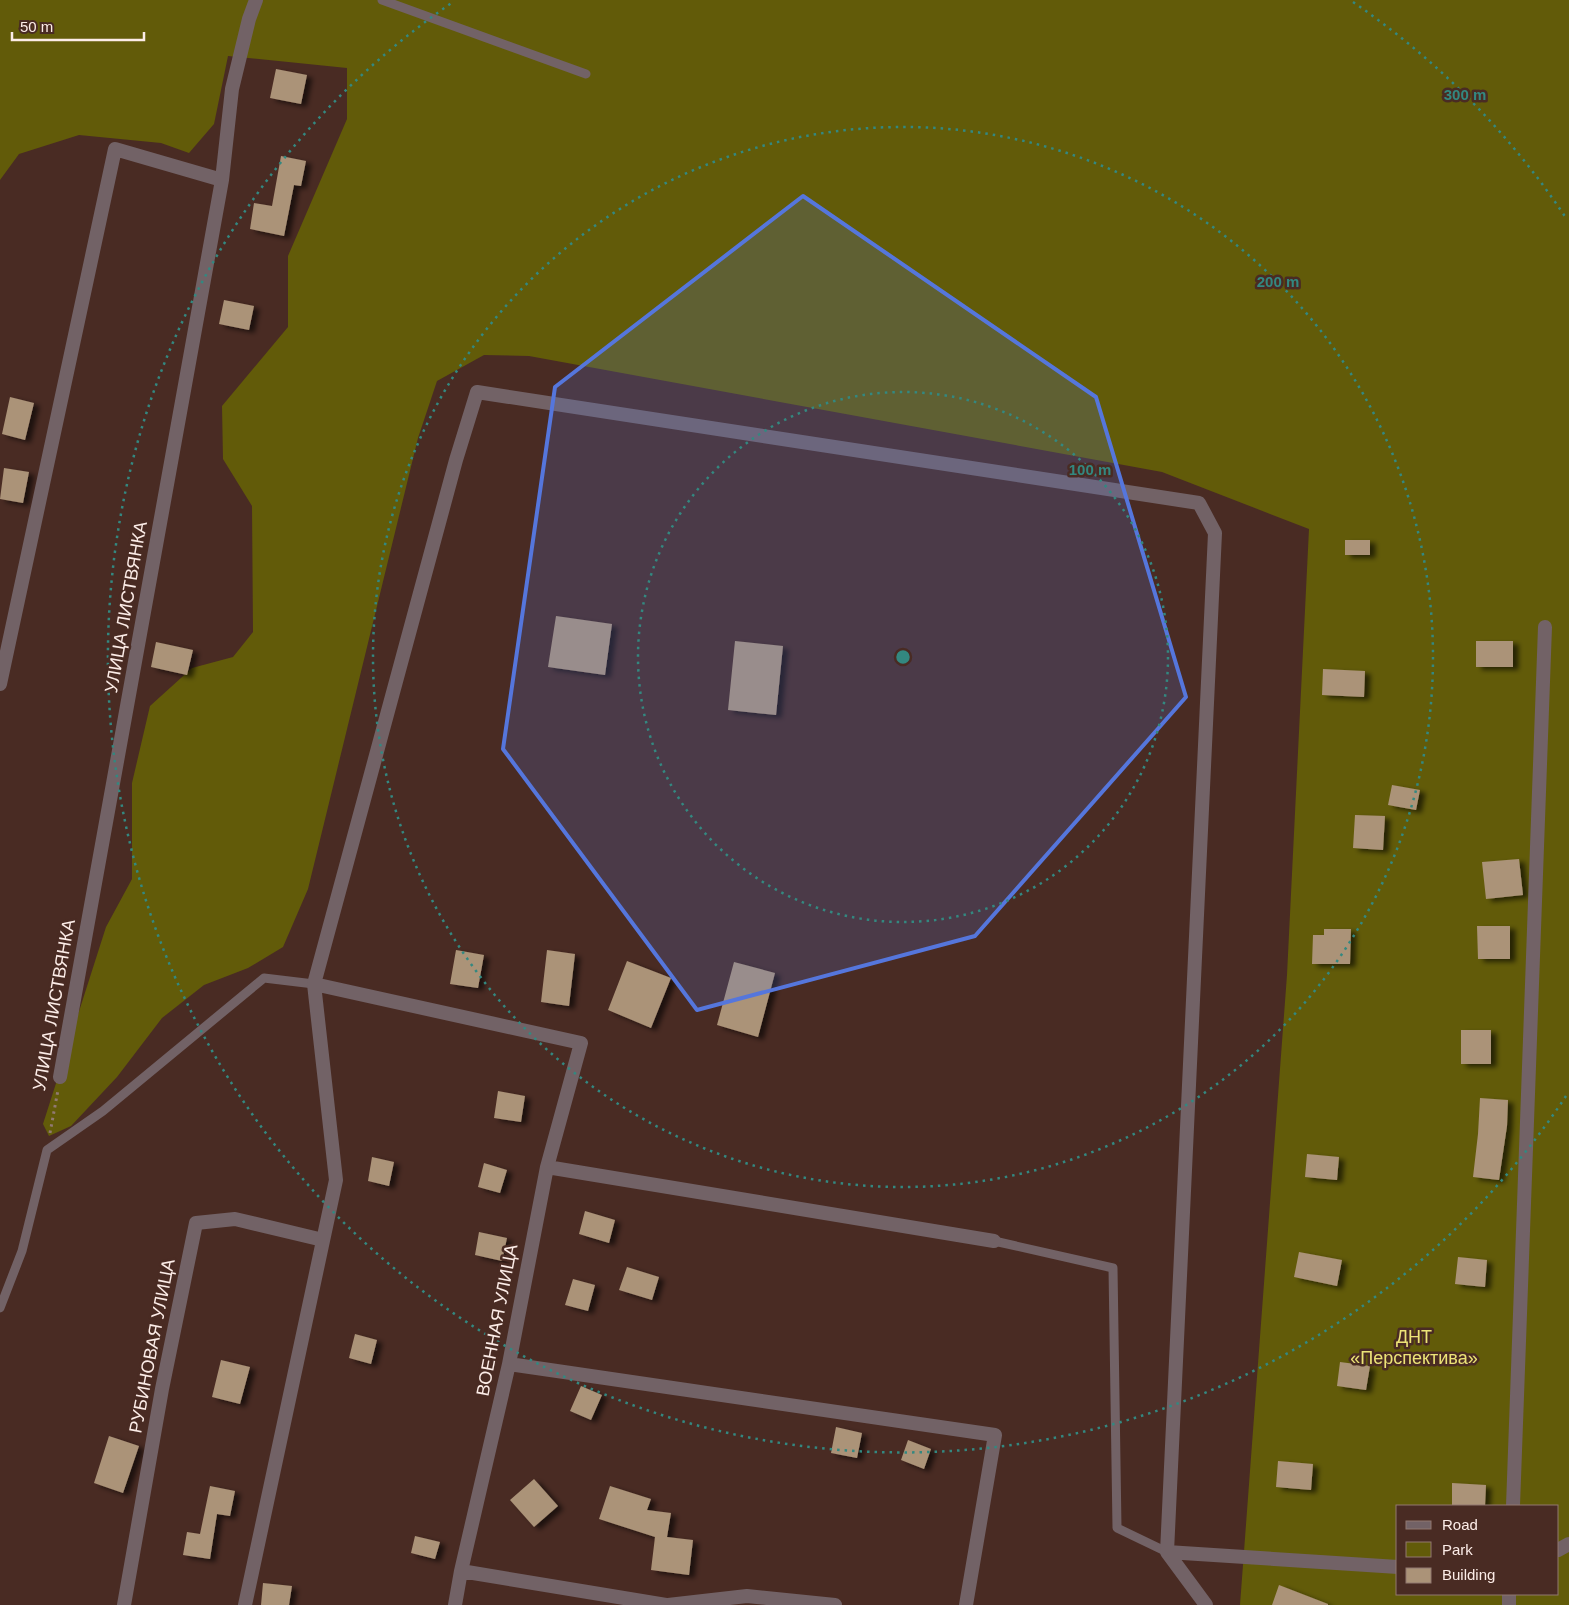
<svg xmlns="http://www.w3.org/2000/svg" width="1569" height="1605" font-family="Arial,sans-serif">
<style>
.green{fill:#625b09;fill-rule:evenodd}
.building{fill:#ab9378;filter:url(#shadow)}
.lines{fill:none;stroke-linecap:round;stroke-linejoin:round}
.path{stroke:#917972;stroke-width:3;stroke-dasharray:2.5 4;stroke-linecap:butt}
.service{stroke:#726266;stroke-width:9}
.minor{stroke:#726266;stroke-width:14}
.marked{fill:#5576dc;fill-opacity:0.2;stroke:#5576dc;stroke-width:4;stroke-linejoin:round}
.ring{fill:none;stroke:#338880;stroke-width:2.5;stroke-dasharray:2.5 5}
.labels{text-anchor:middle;stroke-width:5;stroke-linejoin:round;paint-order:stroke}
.street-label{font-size:18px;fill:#fcece7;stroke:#492b23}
.park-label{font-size:18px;fill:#ece377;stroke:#492b23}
.centre{fill:#338880;stroke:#492b23;stroke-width:2.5}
.ring-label{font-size:15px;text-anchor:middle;font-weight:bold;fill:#338880;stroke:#492b23;stroke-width:5;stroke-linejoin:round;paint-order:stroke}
</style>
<defs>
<filter id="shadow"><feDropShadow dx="5.5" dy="3" stdDeviation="2.5" flood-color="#0009"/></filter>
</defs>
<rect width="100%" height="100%" fill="#492b23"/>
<path class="green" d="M0 0H1569V1605H1240L1287 975 1309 529 1162 472 529 356 484 355 437 381 418 438 308 889 283 947 248 968 204 985 162 1018 117 1077 71 1126 49 1136 43 1124 106 927 132 879V783L150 706 192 668 233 657 253 632 252 506 223 459 222 406 288 327V256L347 119V68L228 56 214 124 189 153 161 143 79 135 19 154 0 180ZM1398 1506H1558V1594H1398Z"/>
<path class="building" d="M276 69 307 75 301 104 270 98Z
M281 156 306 161 301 186 294 185 284 236 250 229 254 203 272 206Z
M224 300 254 306 249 330 219 324Z
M10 397 34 403 25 440 2 434Z
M4 468 29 472 23 503 0 499Z
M1345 540H1370V555H1345Z
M556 616 612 624 605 675 548 667Z
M735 641 783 646 776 715 728 710Z
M1476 641H1513V667H1476Z
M156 642 193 650 187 675 151 667Z
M1323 669 1365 671 1364 697 1322 695Z
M1392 785 1420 790 1416 810 1388 805Z
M1355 815 1385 816 1383 850 1353 848Z
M1519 859 1523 895 1486 899 1482 862Z
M1477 926H1510V959H1478Z
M1324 929H1351L1350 964H1312L1313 935H1324Z
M456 950 484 955 478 988 450 984Z
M547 950 575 954 569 1006 541 1002Z
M627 961 671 978 651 1028 608 1010Z
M734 962 775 973 758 1037 717 1025Z
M1461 1030H1491V1064H1461Z
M498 1091 525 1096 521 1122 494 1118Z
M1480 1098 1508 1100 1507 1126 1499 1180 1473 1177 1478 1134Z
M1307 1154 1339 1157 1337 1180 1305 1177Z
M372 1157 394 1162 389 1186 368 1181Z
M484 1163 507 1170 500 1193 478 1187Z
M585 1211 615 1220 609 1243 579 1234Z
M479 1232 507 1238 502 1261 475 1255Z
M1299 1252 1342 1260 1337 1286 1294 1277Z
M1458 1257 1487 1260 1485 1287 1455 1284Z
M627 1267 659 1277 652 1300 619 1290Z
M573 1279 595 1285 588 1311 565 1305Z
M355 1334 377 1340 371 1364 349 1358Z
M221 1360 250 1367 240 1404 212 1397Z
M1340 1362 1370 1366 1366 1390 1337 1386Z
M581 1386 602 1395 591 1420 570 1411Z
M836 1427 862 1433 857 1458 831 1453Z
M109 1436 139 1446 123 1493 94 1483Z
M908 1440 931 1449 924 1469 901 1460Z
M1278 1461 1313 1464 1311 1490 1276 1487Z
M534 1479 558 1506 534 1527 510 1500Z
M1452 1483 1486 1485 1485 1506 1452 1505Z
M210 1486 235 1491 230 1516 217 1514 210 1559 183 1555 187 1532 200 1534Z
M610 1486 651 1499 647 1510 671 1513 667 1537 693 1540 689 1575 651 1570 655 1537 599 1519Z
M415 1536 440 1542 435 1559 411 1553Z
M263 1583 292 1586 289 1605H261Z
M1279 1585 1328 1604V1605H1272Z"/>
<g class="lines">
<path class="path" d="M50 1133 58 1090"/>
<path class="service" d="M382 0 586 74
M994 1241 1113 1268 1117 1528 1167 1552
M0 1308 22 1251 47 1150 103 1111 264 978 314 984"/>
<path class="minor" d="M222 180 232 89 249 19 256 0
M0 684 115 149 222 180 60 1077
M314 984 581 1043 547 1167 509 1364 461 1571 455 1605
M547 1167 994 1241
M509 1364 995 1435 966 1605
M1513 1506 1545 627
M1558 1550 1569 1544
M1167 1552 1398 1567
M461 1571 666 1605
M124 1605 162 1389 196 1223 235 1219 323 1240
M245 1605 336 1180 314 984 456 460 477 392 1199 503 1215 533 1167 1552 1206 1605
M668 1605 747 1596 835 1605
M1509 1605V1594"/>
</g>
<path class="marked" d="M803 196 1096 397 1186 697 975 936 697 1010 503 749 555 387Z"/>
<g class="ring">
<circle cx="903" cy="657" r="265"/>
<circle cx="903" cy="657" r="530"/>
<path d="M1566 1096A795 795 0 1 1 453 2M1353 2A795 795 0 0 1 1566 218"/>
</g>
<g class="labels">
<g class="street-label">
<text transform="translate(126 607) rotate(-80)" y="6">УЛИЦА ЛИСТВЯНКА</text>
<text transform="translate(54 1005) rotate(-80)" y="6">УЛИЦА ЛИСТВЯНКА</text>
<text transform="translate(497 1320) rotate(-79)" y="6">ВОЕННАЯ УЛИЦА</text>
<text transform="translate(152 1346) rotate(-79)" y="6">РУБИНОВАЯ УЛИЦА</text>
</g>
<g class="park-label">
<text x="1414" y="1343">ДНТ<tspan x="1414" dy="21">«Перспектива»</tspan></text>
</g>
</g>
<circle cx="903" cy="657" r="8" class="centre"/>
<g class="ring-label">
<text x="1465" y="100">300 m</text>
<text x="1278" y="287">200 m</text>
<text x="1090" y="475">100 m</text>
</g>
<rect x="1396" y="1505" width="162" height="90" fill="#492b23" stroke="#917871"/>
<rect x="1406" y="1521" width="25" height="8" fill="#726266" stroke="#917871"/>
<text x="1442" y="1530" font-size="15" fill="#fcece7">Road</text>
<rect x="1406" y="1542" width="25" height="15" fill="#625b09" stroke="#917871"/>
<text x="1442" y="1555" font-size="15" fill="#fcece7">Park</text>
<rect x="1406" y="1568" width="25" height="15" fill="#ab9378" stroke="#917871"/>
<text x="1442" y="1580" font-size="15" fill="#fcece7">Building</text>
<path d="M12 32v8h132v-8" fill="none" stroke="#fcece7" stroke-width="2.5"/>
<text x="20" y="32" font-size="15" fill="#fcece7" stroke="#492b23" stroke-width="4" paint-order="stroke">50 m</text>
</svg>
